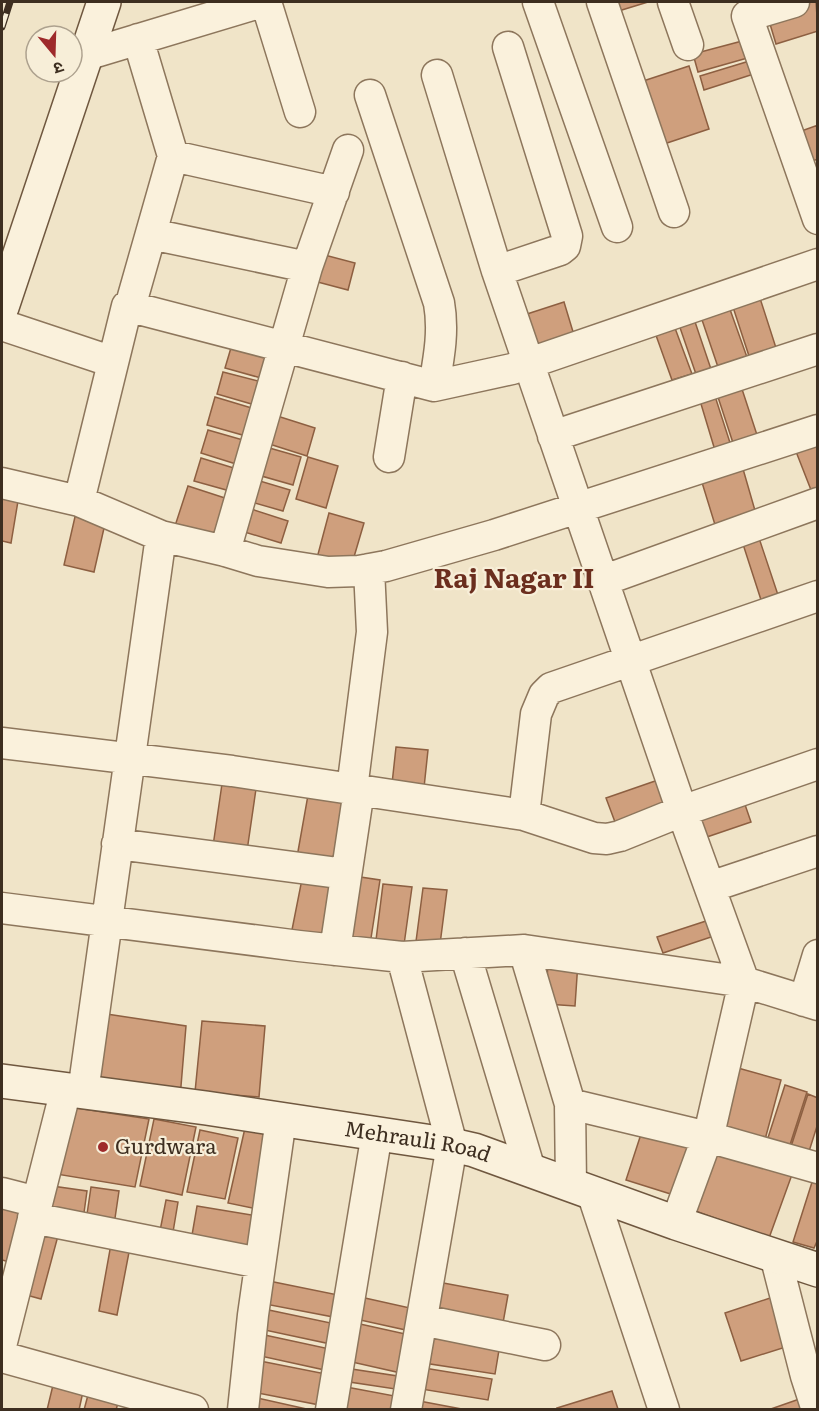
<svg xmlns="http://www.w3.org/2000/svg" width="819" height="1411" font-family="Literata,'Noto Sans Devanagari',serif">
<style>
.building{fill:#cf9f7d;stroke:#8d5f41;stroke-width:1.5}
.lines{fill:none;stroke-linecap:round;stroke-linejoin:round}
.street-casing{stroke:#8d765c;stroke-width:33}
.secondary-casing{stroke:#6f573f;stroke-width:36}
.street{stroke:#faf1dc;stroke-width:30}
.secondary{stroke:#faf1dc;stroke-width:33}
.rail-casing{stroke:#3d2e20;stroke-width:7}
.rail{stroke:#f7eed8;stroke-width:4.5;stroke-dasharray:14;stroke-linecap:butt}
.poi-dot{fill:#9e2a2b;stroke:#f7eed8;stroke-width:2}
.labels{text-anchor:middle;stroke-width:4.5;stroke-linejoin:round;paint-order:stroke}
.street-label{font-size:21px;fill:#3d2e20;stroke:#f7eed8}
.poi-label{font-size:21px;fill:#3d2e20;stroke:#f7eed8;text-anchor:start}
.district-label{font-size:27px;font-weight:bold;fill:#6b2e1e;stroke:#f7eed8}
</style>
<rect width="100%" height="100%" fill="#f0e4c8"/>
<path class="building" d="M609 2H648L612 13Z
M806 2H816L818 31 776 44 767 14Z
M746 40 751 57 698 72 693 54Z
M756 59 760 72 704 90 700 76Z
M689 66 709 129 655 147 634 84Z
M818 125V159L804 164 793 134Z
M317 253 355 263 348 290 310 280Z
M758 292 777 351 750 359 731 301Z
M727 301 748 360 719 370 699 311Z
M564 302 577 345 540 356 527 314Z
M691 310 713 375 698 380 676 316Z
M672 320 692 374 672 380 653 327Z
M233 341 269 352 261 378 225 368Z
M223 372 262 382 255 405 217 394Z
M740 383 759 441 735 449 716 391Z
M713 390 733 452 717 457 698 394Z
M215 397 255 409 246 436 207 425Z
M271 414 315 428 307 456 263 442Z
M208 430 243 440 236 464 201 453Z
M818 442V493L813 495 795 449Z
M259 445 301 457 293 485 251 473Z
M308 457 338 466 326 508 296 499Z
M201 458 237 469 230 491 194 481Z
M741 462 756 514 716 528 700 476Z
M250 478 290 490 283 511 244 500Z
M188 486 228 499 215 539 175 526Z
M2 498 18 501 11 543 2 541Z
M245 507 288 521 281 543 238 530Z
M77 508 107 515 94 572 64 565Z
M329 513 364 523 351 567 317 558Z
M757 532 780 601 763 606 741 538Z
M396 747 428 750 423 797 391 793Z
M223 777 257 782 247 851 213 846Z
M658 780 669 812 618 830 606 798Z
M741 793 751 822 701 839 691 810Z
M308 795 345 801 335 863 297 857Z
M347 875 380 880 369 951 336 946Z
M302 879 335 885 325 947 290 940Z
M383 884 412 887 403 952 375 948Z
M423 888 447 890 439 952 415 949Z
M706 921 711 937 663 953 657 937Z
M548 960 578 962 575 1006 546 1004Z
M100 1013 186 1026 180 1098 92 1083Z
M202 1021 265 1026 259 1097 195 1092Z
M738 1068 781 1080 763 1147 720 1135Z
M785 1085 807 1092 787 1154 765 1147Z
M808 1094 818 1098V1123L806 1161 788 1156Z
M70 1107 149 1119 135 1187 56 1174Z
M154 1119 196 1127 182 1195 140 1186Z
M245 1128 276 1135 262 1210 228 1203Z
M643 1128 694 1144 677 1196 626 1180Z
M200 1130 238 1138 225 1199 187 1192Z
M715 1141 794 1169 769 1238 690 1209Z
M814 1176 818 1177V1239L814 1248 793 1242Z
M45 1185 87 1191 83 1220 41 1215Z
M91 1187 119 1191 114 1225 86 1221Z
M166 1200 178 1202 172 1238 159 1236Z
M2 1201 26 1207 13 1263 2 1260Z
M197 1206 263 1217 256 1252 191 1241Z
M37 1226 59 1232 41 1299 19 1293Z
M111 1244 130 1247 117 1315 99 1311Z
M269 1281 348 1297 344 1319 265 1304Z
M438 1282 508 1295 503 1323 433 1311Z
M356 1296 419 1310 415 1332 351 1318Z
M776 1296 792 1345 741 1361 725 1313Z
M264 1309 345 1326 340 1346 260 1329Z
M351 1322 410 1335 401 1373 343 1360Z
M430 1327 501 1338 495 1374 424 1363Z
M260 1334 339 1351 334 1372 256 1355Z
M255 1360 336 1376 330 1407 248 1391Z
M345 1368 404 1377 402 1390 343 1381Z
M424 1368 492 1379 488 1400 421 1389Z
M54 1381 84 1387 79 1410H47Z
M341 1386 400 1397 398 1410 337 1409Z
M612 1391 618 1409 558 1410 557 1408Z
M88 1395 118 1403 116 1410H84Z
M248 1396 311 1410H244Z
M808 1396 812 1410H768Z
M414 1400 467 1410H412Z"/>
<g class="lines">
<g class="street-casing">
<path id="street" d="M266 2 300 112
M538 2 617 227
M602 2 674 212
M673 2 688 45
M794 2 747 16 818 219
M138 39 173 156 334 192
M86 55 262 2
M437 75 497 271 682 811 818 764
M370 95 439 303C444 331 439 357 434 386
M151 234 307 267
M497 271 560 250 565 246 567 236 508 47
M130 307 173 156
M2 325 113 362
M553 436 818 349
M389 457 402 377
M2 483 79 501 127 306 434 386 512 369 818 264
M79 501 161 536 225 551 258 561 328 572 359 571 386 566 494 535 818 430
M225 551 307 267 348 150
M602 581 818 503
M2 743 232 771 524 815 594 838 607 839 620 836 682 811 744 982 710 1130 676 1223
M352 789 372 632 369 569
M524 815 536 714 544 695 551 688 818 596
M117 844 346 874
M710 887 818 851
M2 908 299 946 402 957 524 950 744 982 818 1005
M335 950 359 790
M524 950 570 1104
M465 953 530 1170
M402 957 452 1145 406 1410
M804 1001 818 955
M83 1092 161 536
M571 1185 570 1104 708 1137 818 1168
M592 1192 664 1410
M2 1193 37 1202
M33 1218 260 1263
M775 1255 806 1376 817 1410
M422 1320 545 1345
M2 1342 66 1089
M2 1357 193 1410
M243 1410 253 1315 281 1119
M331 1410 377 1133"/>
</g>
<g class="secondary-casing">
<g id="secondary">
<path d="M2 307 104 2"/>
<path id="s1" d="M2 1081 206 1108 452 1145 474 1150 676 1223 818 1270"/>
</g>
</g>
<use href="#street" class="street"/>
<use href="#secondary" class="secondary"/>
<g class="rail-casing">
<path id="rail" d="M2 27 10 2"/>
</g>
<use href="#rail" class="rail"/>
</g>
<circle class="poi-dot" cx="103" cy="1147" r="6"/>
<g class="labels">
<g class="street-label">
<text dy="7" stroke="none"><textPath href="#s1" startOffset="420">Mehrauli Road</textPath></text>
</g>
<g class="poi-label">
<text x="115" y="1154">Gurdwara</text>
</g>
<g class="district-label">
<text x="514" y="588">Raj Nagar II</text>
</g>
</g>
<rect width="819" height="1411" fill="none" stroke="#3d2e20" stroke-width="6"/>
<g transform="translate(54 54) rotate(161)"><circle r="28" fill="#f7eed8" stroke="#ada18e" stroke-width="1.5"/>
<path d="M0-4.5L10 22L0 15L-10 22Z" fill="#9e2a2b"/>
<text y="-9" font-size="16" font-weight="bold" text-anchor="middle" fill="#3d2e20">उ</text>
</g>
</svg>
